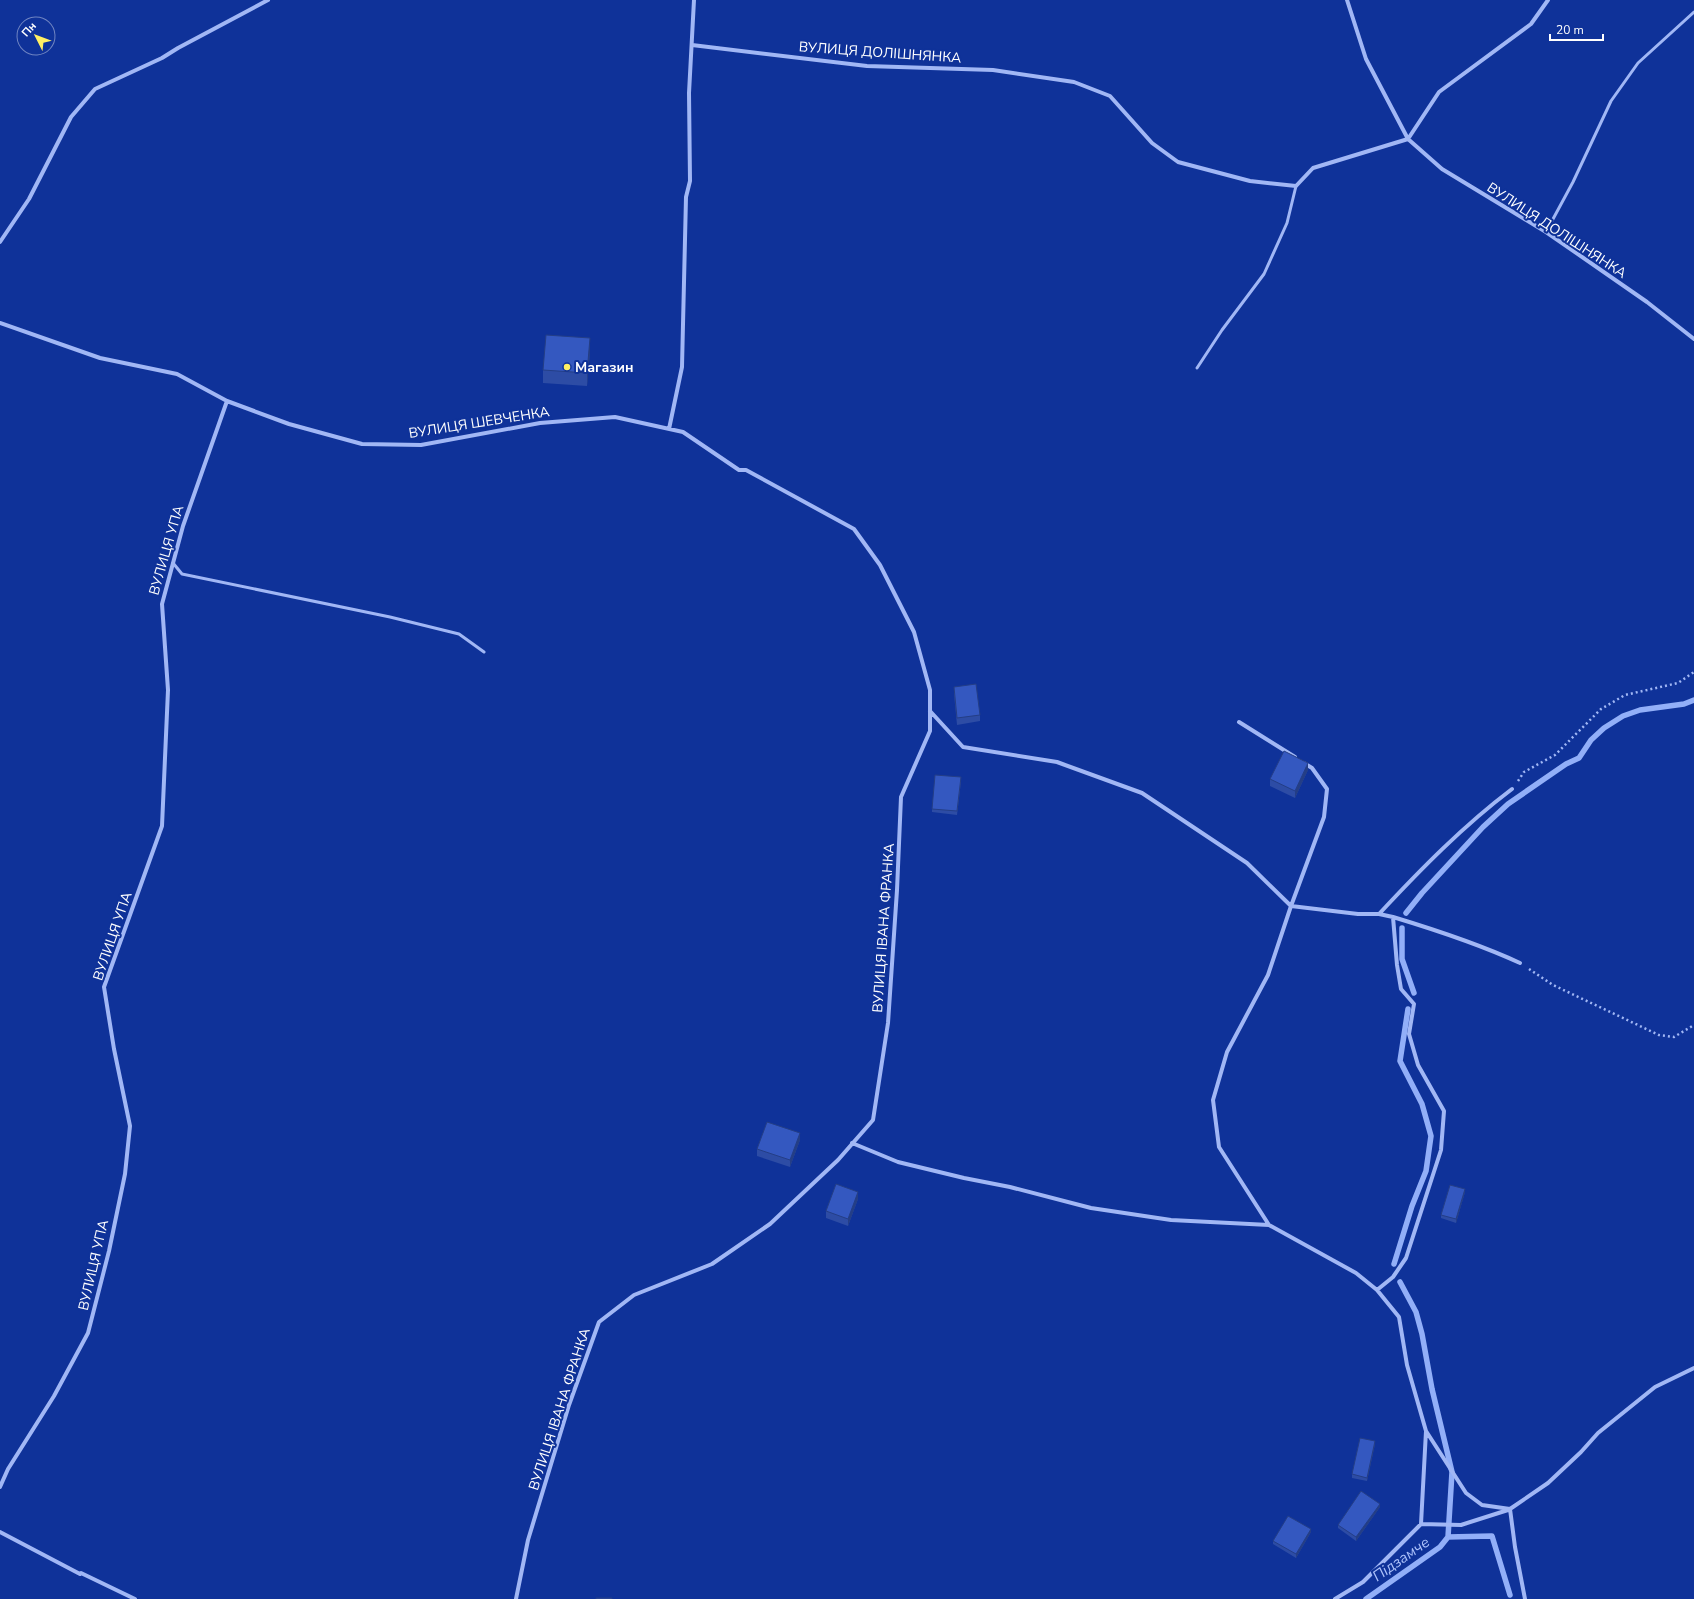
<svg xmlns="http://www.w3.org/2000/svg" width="1694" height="1599" font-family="'Nunito Sans',sans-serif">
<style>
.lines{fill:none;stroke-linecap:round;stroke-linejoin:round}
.stream{stroke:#92aff8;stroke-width:5.5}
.path{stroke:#a1b7f5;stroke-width:2.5;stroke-dasharray:2 3;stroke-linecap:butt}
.service{stroke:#a1b7f5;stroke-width:3}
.minor{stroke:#a1b7f5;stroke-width:4}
.wall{fill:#2d4ca5}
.shaded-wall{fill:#243e86}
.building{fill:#3458c0;stroke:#243e86}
.poi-dot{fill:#ffef64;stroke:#0f3299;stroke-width:1.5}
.labels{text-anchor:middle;stroke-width:4;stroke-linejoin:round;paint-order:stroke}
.street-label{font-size:14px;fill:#fff;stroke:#0f3299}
.poi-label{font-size:14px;font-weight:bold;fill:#fff;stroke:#0f3299;text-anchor:start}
.water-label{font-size:15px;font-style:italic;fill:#adc2fb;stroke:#0f3299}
</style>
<rect width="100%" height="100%" fill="#0f3299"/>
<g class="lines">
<path class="stream" d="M1406 913 1422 893 1483 827 1508 804 1566 764 1579 758 1591 740 1604 728 1623 716 1640 710 1684 704 1694 700
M1402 928V959L1414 993
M1394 1264 1412 1206 1426 1171 1431 1136 1422 1104 1400 1061 1408 1009
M1400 1282 1416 1312 1422 1334 1432 1389 1452 1472 1448 1537 1492 1536 1510 1595
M1366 1599 1440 1547 1448 1537"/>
<path class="path" d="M1518 781 1524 772 1555 755 1601 709 1625 695 1678 683 1694 672
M1529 969 1553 985 1659 1035 1674 1037 1694 1025"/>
<path class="service" d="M1546 232 1573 182 1611 101 1638 63 1694 12
M1197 368 1222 330 1264 274 1287 223 1296 186
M173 563 182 574 390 617 459 634 484 652"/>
<path class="minor" d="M1347 0 1366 59 1408 139 1442 169 1546 232 1647 302 1694 339
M692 45 867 66 993 70 1074 82 1110 96 1152 143 1178 162 1250 181 1296 186 1313 168 1408 139 1439 92 1531 24 1548 0
M0 242 29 199 71 117 95 89 162 58 178 48 268 0
M0 323 100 358 177 374 227 401 289 424 362 444 421 445 540 423 615 417 683 432 739 470H746L854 529 880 565 914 632 930 690V731L901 797 897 890 888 1023 873 1120 838 1160 770 1224 712 1264 634 1295 599 1322 569 1405 528 1540 516 1599
M669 429 682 367 686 197 690 181 689 93 694 0
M930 711 963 747 1057 762 1142 793 1247 863 1291 906 1268 975 1227 1052 1213 1100 1219 1147 1269 1225 1356 1273 1377 1290 1399 1317 1407 1365 1426 1431 1466 1493 1482 1505 1510 1509
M1239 722 1295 757
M1304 763 1312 768 1327 789 1324 817 1291 906 1358 914H1379L1393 917 1397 965 1401 989 1414 1004 1409 1034 1418 1065 1444 1111 1441 1150 1406 1258 1393 1277 1377 1290
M1379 914C1420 870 1463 826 1512 789
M1393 917C1436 930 1479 944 1520 963
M852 1143 898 1162 964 1178 1010 1187 1091 1208 1171 1220 1269 1225
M0 1487 8 1469 54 1396 88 1333 109 1251 125 1174 130 1126 114 1049 104 987 162 826 168 690 162 604 183 526 227 401
M1421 1524 1426 1431
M0 1532 80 1574 81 1573 135 1599
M1335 1599 1363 1582 1421 1524 1461 1525 1508 1510
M1525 1599 1515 1547 1510 1509 1548 1483 1581 1452 1598 1433 1655 1387 1694 1368"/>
</g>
<path class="wall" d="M590 352 587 386 543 383V370Z
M954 687 980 715V721L957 725 954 694Z
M1308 770 1295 798 1270 786V779Z
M961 781 957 815 932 812V809Z
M800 1140 790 1167 757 1156V1149Z
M1465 1192 1456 1223 1441 1218V1215Z
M858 1199 848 1226 826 1218V1211Z
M1375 1444 1367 1481 1352 1478V1474Z
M1380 1507 1356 1541 1338 1528V1525Z
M1311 1532 1296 1558 1273 1544V1541Z"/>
<path class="shaded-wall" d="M590 338V352L587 386V373Z
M1308 763V770L1295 798V791Z
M800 1133V1140L790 1167V1160Z
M1465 1189V1192L1456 1223V1219Z
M858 1192V1199L848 1226V1219Z
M1375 1441V1444L1367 1481V1478Z
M1380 1504V1507L1356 1541V1537Z
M1311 1529V1532L1296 1558V1554Z"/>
<path class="building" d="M546 335 590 338 587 373 543 370Z
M976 684 980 715 957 718 954 687Z
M1284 751 1308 763 1295 791 1270 779Z
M935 775 961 777 957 811 932 809Z
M767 1122 800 1133 790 1160 757 1149Z
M836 1184 858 1192 848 1219 826 1211Z
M1450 1185 1465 1189 1456 1219 1441 1215Z
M1360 1438 1375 1441 1367 1478 1352 1474Z
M1361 1491 1380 1504 1356 1537 1338 1525Z
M1288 1516 1311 1529 1296 1554 1273 1541Z
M596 1598H612V1599H596Z"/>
<circle class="poi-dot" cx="567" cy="367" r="4"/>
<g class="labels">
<g class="street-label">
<text transform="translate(880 52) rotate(4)" y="5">ВУЛИЦЯ ДОЛІШНЯНКА</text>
<text transform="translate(1557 230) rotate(33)" y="5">ВУЛИЦЯ ДОЛІШНЯНКА</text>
<text transform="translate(479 422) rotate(-9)" y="5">ВУЛИЦЯ ШЕВЧЕНКА</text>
<text transform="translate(166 550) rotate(-74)" y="5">ВУЛИЦЯ УПА</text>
<text transform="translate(883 928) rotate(-86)" y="5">ВУЛИЦЯ ІВАНА ФРАНКА</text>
<text transform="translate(112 936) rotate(-71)" y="5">ВУЛИЦЯ УПА</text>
<text transform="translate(93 1265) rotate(-77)" y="5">ВУЛИЦЯ УПА</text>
<text transform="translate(559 1409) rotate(-72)" y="5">ВУЛИЦЯ ІВАНА ФРАНКА</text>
</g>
<g class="poi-label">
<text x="575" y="372">Магазин</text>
</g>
<g class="water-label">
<text transform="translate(1401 1559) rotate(-35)" y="5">Підзамче</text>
</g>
</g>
<g transform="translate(36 36) rotate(312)"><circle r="19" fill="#0f3299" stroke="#6f84c2"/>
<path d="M0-3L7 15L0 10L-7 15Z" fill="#ffef64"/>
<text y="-6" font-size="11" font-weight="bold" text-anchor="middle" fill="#ffffff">Пн</text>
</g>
<path d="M1550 34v6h53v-6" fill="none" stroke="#ffffff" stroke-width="2"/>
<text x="1556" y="34" font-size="12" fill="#ffffff" stroke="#0f3299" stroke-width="3" paint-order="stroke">20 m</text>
</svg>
